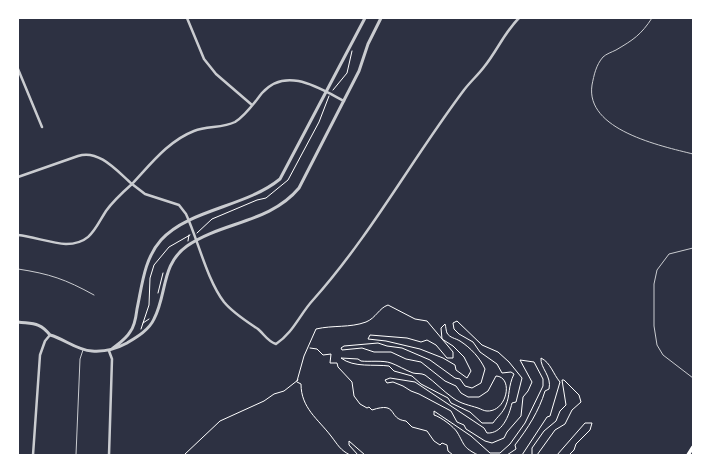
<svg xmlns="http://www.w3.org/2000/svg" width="711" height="473" font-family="Raleway,sans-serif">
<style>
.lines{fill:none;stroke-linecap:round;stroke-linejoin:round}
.path{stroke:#fff;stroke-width:1}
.service{stroke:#caccd0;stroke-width:1}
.minor{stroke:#caccd0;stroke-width:2.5}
.tertiary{stroke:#caccd0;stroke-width:3}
.secondary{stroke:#fff;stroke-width:3.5}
</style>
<rect width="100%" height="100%" fill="#2d3142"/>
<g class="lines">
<path class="path" d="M333 90 347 73 352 51
M197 233 212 219 257 200 266 198 288 180 319 122 329 96
M188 241 189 235
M158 293 163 273
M143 323 149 319
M141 329 149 305 150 278 154 265 169 247 190 235
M310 348 317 349 323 355 331 354 330 363H337L338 367 352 382 354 396 360 404 367 408 369 407 372 410C399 401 387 419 406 421L412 427 427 431 434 441 440 445 442 443 447 445 448 451 453 455
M297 381 304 356 316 329C333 325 350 328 366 322 376 318 379 308 388 305L415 319 427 321 453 352V358H447L436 345 427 340 421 342 407 338 370 335 368 339 386 341 420 349 443 358 455 365 456 370 467 378 471 371 464 357 453 346 442 339 441 328 445 324C446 327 446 331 447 333 450 338 455 338 460 341 471 348 480 358 485 369L481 383 472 388 465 386 460 379 455 378 430 360 402 348 387 346 378 343 344 346 341 348 342 350 362 348 374 352H391L406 359 421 362 445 381 456 386 461 393 468 397H479L488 391 496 376C514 377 507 412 487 411 484 411 481 409 478 408 469 405 461 404 453 398 443 391 435 382 425 375 421 373 417 374 413 373 405 370 397 365 391 363 383 360 369 362 361 361L358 359 341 358C354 368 374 364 389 366L394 371 412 376 421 384 448 398 451 403 470 412 482 423H493C497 417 503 413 506 405 510 396 508 386 514 374L511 372 502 373 497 364 480 352 473 342 459 334 454 329 453 323 457 321 482 345 498 352 509 362 522 378 516 402 512 403C509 416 502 434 487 433L484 428 415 382 390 378 385 380 387 383 393 382 403 386 411 391 419 394 451 411 457 422 464 425 466 429 485 441 492 443 504 438 507 432 521 416 523 397 528 391 532 382 520 360 534 362 543 379V386L525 423 510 444 500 453H490L471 436 434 411V415C441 417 454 427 457 432 465 445 462 447 478 455
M297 382 301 384C301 408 318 419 331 436 338 445 340 450 350 455
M184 455 220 421 264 401 274 394 284 391 298 380
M358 455 349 445V441L365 455
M507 455 516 449 515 445C528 428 539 411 545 391L549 389C552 376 540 368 541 358 551 363 553 374 560 382L550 416 547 417 522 455
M532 455V448L544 431 556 421 560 411 566 405 562 380H564L579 395 581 402 572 410 565 424 555 430 537 455
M557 455 585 423H592L590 430 576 444 574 450 569 455"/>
<path class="service" d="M652 18C641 35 633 40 616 50 612 52 606 54 603 57 596 65 594 75 592 85 585 130 661 146 693 154
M693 124V123
M693 248 669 254 657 270 654 284V326L657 345 663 355 693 378
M18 269C50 274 65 279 94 295
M76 455 80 359 83 350"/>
<path class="minor" d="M187 18 204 59 216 74 252 105
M18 69 42 127
M344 101C319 88 286 66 262 93 254 103 246 115 235 122 223 128 207 126 194 131 168 141 150 165 132 184L145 194 179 205 186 214C198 240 207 280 224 302 233 313 246 321 258 329 265 335 267 341 276 344 293 333 300 314 313 300 371 235 412 159 464 90 470 82 478 75 484 67 497 51 504 33 519 18
M18 177 78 156C99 149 117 171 132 184 123 192 113 201 106 211 95 228 91 244 66 244 51 243 34 237 18 235
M33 455 40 355 45 341 50 335
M109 455 112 359 109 351"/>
<path class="tertiary" d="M18 322C33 324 40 322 50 335 65 339 76 350 92 351 105 352 116 349 127 343 137 337 149 330 154 319 167 295 161 264 187 246 221 222 270 223 299 188L359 71 368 44 381 18
M112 349C118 344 126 339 130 332 135 326 136 317 137 309 142 286 144 259 161 240 189 209 246 207 280 179L365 18"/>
<path class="secondary" d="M688 455 693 447"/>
</g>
<rect width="711" height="473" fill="none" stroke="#ffffff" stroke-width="38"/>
</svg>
